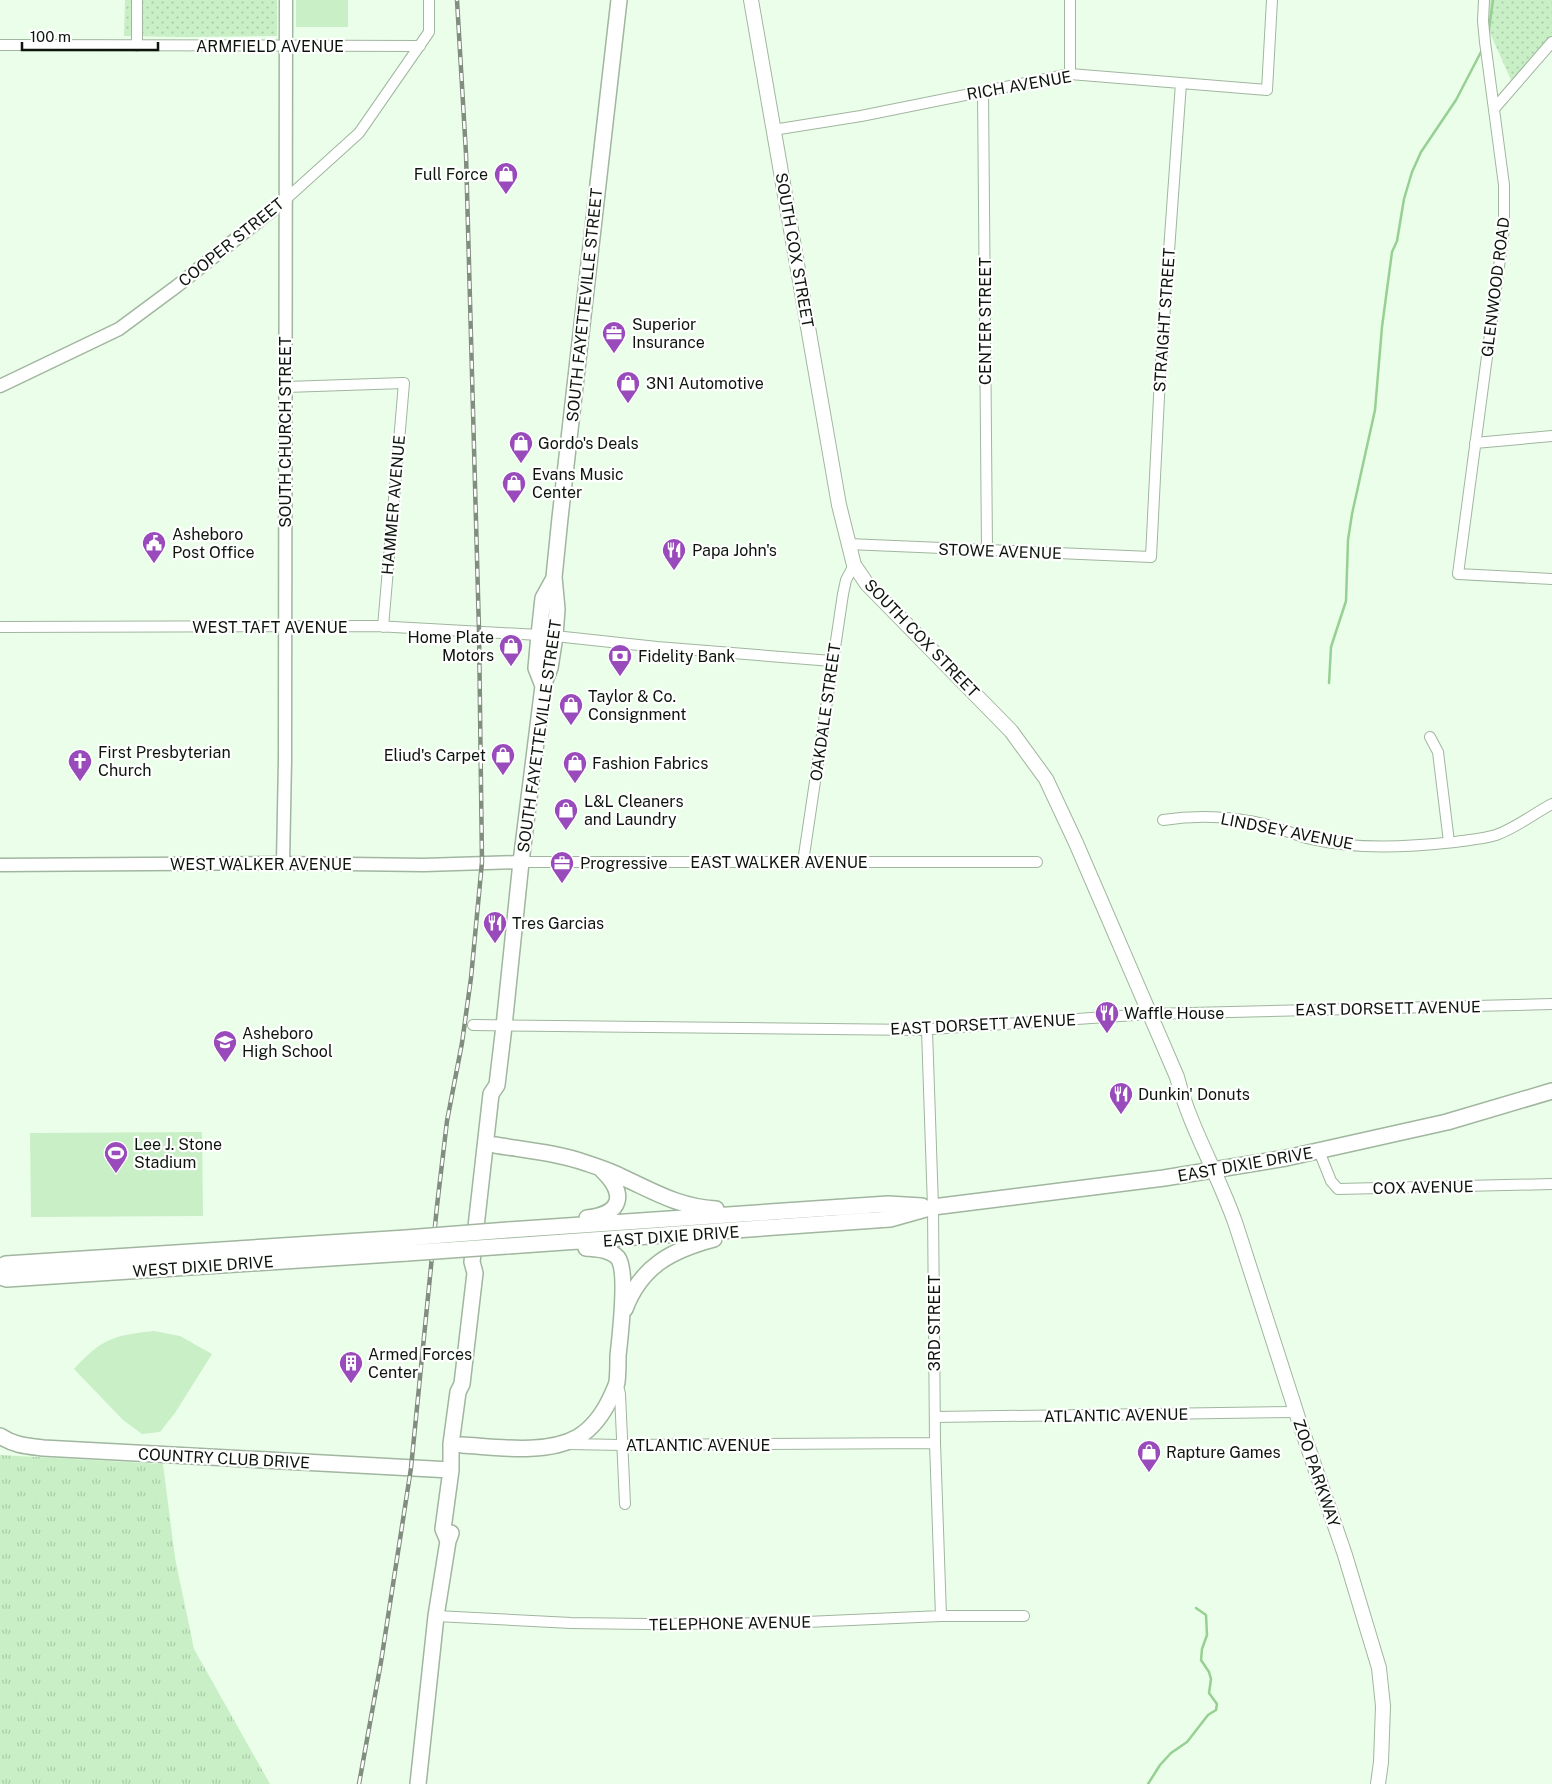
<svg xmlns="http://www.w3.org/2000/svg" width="1552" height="1784" font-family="'Public Sans',sans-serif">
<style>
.grass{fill:url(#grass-tufts)}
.park{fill:url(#park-dots)}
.pitch{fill:#c8efc5}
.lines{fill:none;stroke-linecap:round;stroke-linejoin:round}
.stream{stroke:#96d092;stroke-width:2.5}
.minor-casing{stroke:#a0b69e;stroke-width:12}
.tertiary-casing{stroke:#a0b69e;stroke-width:15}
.secondary-casing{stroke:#a0b69e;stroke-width:16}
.primary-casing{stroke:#a0b69e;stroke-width:18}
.minor{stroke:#fff;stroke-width:10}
.tertiary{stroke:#fff;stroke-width:12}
.secondary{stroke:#fff;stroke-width:14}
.primary{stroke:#fff;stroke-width:15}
.rail-casing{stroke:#808d7f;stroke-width:4.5}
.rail{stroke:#fff;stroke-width:2.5;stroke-dasharray:8;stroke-linecap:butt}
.primary-bridge-casing{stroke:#a0b69e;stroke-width:18;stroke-linecap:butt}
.primary-bridge{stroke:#fff;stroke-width:15}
.labels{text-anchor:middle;stroke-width:4.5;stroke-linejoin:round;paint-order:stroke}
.street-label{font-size:16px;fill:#0d150d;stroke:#fff}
.poi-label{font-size:16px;fill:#0d150d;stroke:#fff;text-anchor:start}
</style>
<defs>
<pattern id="grass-tufts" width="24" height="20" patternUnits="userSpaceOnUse" patternTransform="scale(1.25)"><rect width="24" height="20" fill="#c8efc5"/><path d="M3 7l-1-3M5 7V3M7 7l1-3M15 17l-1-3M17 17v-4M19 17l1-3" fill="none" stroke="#abcca8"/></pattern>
<pattern id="park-dots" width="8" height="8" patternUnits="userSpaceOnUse" patternTransform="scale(1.25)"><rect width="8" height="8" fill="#c8efc5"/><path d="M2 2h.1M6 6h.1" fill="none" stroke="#abcca8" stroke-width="1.8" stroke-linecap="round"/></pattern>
</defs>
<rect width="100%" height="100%" fill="#ebfeea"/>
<path class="grass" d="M0 1455 163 1464 175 1558 194 1649 270 1784H0Z"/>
<path class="park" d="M125 0H277V36L184 37 124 36Z
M1489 0H1552V42L1511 80 1490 33Z"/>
<path class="pitch" d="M296 0H348V27H296Z
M202 1132 203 1216 31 1217 30 1133Z
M154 1331 180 1336 212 1354 175 1413 160 1432 142 1434 123 1420 74 1369C101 1339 114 1335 154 1331Z"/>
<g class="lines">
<path class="stream" d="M1488 36 1493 0
M1329 683 1331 647 1346 601 1348 540 1352 514 1375 410 1382 327 1392 252 1397 241 1404 199 1412 172 1421 152 1456 100 1482 50
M1148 1784 1160 1765 1171 1753 1187 1742 1208 1715 1216 1710 1217 1704 1209 1693 1211 1679 1209 1672 1201 1660 1202 1649 1207 1635 1206 1615 1196 1608"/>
<g class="minor-casing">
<path id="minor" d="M1070 0V74
M1484 0 1483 21 1485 42 1504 185V229L1458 574 1552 579
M0 45 420 46
M137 46V0
M983 91 987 550
M1494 109 1552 42
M773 130 861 116 1070 74 1267 90 1272 0
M286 199 359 133 429 32V0
M286 387 404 383 383 627
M1475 443 1552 436
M848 544 1151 557 1160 377 1181 83
M0 627 376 626 539 635
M555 636 657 647 832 661
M1430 737 1438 752 1449 842
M1163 820C1195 815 1232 816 1264 824 1280 828 1295 835 1311 839 1357 850 1408 847 1455 842 1468 840 1483 839 1496 835 1516 828 1533 814 1552 804
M521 862H1037
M803 862 843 594 846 580 854 565
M473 1025 918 1030 1149 1014 1552 1004
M927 1030 933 1207 935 1443 941 1616
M1319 1151 1331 1181 1338 1189 1552 1184
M617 1382 620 1394 625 1504
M935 1417 1296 1412
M569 1444 621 1445 935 1443
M436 1616 571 1623 645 1624 784 1623 941 1616H1024"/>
</g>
<g class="tertiary-casing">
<path id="tertiary" d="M0 386 119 329 177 286 286 199
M283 863 285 760 286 0
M0 865 274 863 424 865 521 862"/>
</g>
<g class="secondary-casing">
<path id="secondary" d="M751 0 839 505 854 565 867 584 1011 731 1046 779 1076 843 1177 1077C1190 1128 1219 1175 1236 1225L1300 1424 1345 1555 1379 1668 1383 1706 1381 1762 1378 1784"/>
</g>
<g class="primary-casing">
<path id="primary" d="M543 686 536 668 539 635 543 598 554 578
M495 1145C525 1150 558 1153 586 1163 598 1167 611 1171 622 1177 655 1192 679 1207 716 1209
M587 1218C622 1214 627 1194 602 1170
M508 1230 888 1204 922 1206
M507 1246 890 1219 933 1207 1164 1178 1286 1158 1447 1122 1552 1091
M0 1267 6 1264 406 1238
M0 1277 7 1279 407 1253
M625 1309C641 1266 672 1250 714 1239
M0 1436C13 1445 27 1446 43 1448L451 1470
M462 1445C496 1447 546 1455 578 1437 593 1428 604 1412 611 1397 613 1392 616 1387 617 1382 618 1374 618 1364 618 1356 620 1337 628 1272 618 1258 610 1249 596 1249 586 1248
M448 1541 443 1529 451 1470V1444L458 1392 462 1384 475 1273 472 1262 491 1094 497 1085 504 1026 521 862 543 686 550 668 555 636 557 609 554 577 560 518 619 0
M418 1784 436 1616 448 1541 451 1533"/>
</g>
<use href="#minor" class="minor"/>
<use href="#tertiary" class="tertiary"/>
<use href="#secondary" class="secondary"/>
<use href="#primary" class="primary"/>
<g class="rail-casing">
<path id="rail" d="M359 1784 381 1662 411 1468 437 1206 447 1121 462 1043 471 978 482 862 479 631 466 154 457 0"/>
</g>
<use href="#rail" class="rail"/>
<g class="primary-bridge-casing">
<path id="primary-bridge" d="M406 1238 508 1230
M407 1253 507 1246"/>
</g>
<use href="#primary-bridge" class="primary-bridge"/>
</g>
<defs>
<g id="shop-pin" transform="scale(1.25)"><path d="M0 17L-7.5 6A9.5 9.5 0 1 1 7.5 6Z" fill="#994abb" stroke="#fff"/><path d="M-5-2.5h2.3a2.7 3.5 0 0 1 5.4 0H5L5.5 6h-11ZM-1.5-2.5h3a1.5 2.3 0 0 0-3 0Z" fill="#fff"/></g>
<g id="office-pin" transform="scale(1.25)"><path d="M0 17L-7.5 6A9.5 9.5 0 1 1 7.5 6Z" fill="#994abb" stroke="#fff"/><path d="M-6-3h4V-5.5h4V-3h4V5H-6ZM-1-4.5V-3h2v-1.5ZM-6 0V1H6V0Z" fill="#fff"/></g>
<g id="civic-pin" transform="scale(1.25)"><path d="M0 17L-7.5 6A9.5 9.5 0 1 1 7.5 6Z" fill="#994abb" stroke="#fff"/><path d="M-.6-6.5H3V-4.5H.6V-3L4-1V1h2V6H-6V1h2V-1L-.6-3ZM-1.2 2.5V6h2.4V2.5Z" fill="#fff"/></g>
<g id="restaurant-pin" transform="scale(1.25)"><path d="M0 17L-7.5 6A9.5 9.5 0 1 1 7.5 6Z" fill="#994abb" stroke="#fff"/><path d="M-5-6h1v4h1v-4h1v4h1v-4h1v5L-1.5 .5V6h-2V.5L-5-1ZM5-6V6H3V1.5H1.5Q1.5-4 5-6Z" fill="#fff"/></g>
<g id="bank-pin" transform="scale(1.25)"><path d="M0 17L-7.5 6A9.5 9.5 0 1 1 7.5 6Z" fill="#994abb" stroke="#fff"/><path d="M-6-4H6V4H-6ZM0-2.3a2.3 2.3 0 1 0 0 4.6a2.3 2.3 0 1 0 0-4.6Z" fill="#fff"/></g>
<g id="church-pin" transform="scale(1.25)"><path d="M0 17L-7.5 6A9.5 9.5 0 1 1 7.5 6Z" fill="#994abb" stroke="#fff"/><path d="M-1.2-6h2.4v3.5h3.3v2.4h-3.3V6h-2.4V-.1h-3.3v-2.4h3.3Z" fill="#fff"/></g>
<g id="school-pin" transform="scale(1.25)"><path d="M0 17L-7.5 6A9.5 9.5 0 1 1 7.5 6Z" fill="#994abb" stroke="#fff"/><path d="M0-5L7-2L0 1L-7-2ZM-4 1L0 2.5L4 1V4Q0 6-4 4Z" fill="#fff"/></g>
<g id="stadium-pin" transform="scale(1.25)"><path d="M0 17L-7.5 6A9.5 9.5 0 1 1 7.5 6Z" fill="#994abb" stroke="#fff"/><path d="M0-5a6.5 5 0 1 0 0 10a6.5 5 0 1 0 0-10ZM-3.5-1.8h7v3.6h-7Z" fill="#fff"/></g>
<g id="building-pin" transform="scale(1.25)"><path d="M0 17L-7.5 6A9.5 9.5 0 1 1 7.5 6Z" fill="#994abb" stroke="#fff"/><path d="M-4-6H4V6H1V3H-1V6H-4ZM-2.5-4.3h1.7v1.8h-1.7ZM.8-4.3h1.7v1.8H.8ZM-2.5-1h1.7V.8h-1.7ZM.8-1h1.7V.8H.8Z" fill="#fff"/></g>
</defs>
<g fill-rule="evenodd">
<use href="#shop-pin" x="506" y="174"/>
<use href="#office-pin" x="614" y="333"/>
<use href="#shop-pin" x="628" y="383"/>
<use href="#shop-pin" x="521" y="443"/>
<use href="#shop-pin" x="514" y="483"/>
<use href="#civic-pin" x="154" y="543"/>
<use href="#restaurant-pin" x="674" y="550"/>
<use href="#shop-pin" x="511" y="646"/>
<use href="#bank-pin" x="620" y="656"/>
<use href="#shop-pin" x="571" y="705"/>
<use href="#shop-pin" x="503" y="755"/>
<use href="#church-pin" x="80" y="761"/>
<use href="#shop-pin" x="575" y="763"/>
<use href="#shop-pin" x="566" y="810"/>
<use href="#office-pin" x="562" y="863"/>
<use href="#restaurant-pin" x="495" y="923"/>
<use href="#restaurant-pin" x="1107" y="1013"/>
<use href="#school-pin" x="225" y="1042"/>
<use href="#restaurant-pin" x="1121" y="1094"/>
<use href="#stadium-pin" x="116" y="1153"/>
<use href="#building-pin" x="351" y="1363"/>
<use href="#shop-pin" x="1149" y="1452"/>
</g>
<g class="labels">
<g class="street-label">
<text x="270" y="52">ARMFIELD AVENUE</text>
<text transform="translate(1019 85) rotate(-10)" y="6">RICH AVENUE</text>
<text transform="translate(231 242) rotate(-39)" y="6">COOPER STREET</text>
<text transform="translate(795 250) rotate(80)" y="6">SOUTH COX STREET</text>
<text transform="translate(1495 287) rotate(-83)" y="6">GLENWOOD ROAD</text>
<text transform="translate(584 305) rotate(-84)" y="6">SOUTH FAYETTEVILLE STREET</text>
<text transform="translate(1164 320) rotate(-86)" y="6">STRAIGHT STREET</text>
<text transform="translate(985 321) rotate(-90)" y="6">CENTER STREET</text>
<text transform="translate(285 432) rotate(-90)" y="6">SOUTH CHURCH STREET</text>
<text transform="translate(393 505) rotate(-85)" y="6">HAMMER AVENUE</text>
<text transform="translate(1000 551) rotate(2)" y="6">STOWE AVENUE</text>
<text x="270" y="633">WEST TAFT AVENUE</text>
<text transform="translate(922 638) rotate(46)" y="6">SOUTH COX STREET</text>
<text transform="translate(825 712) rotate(-82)" y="6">OAKDALE STREET</text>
<text transform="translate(539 736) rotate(-82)" y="6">SOUTH FAYETTEVILLE STREET</text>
<text transform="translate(1287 831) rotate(11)" y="6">LINDSEY AVENUE</text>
<text x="779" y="868">EAST WALKER AVENUE</text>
<text x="261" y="870">WEST WALKER AVENUE</text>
<text transform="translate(1388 1008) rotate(-1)" y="6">EAST DORSETT AVENUE</text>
<text transform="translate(983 1024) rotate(-3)" y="6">EAST DORSETT AVENUE</text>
<text transform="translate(1245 1164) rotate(-10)" y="6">EAST DIXIE DRIVE</text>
<text transform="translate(1423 1187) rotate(-1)" y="6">COX AVENUE</text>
<text transform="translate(671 1236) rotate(-4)" y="6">EAST DIXIE DRIVE</text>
<text transform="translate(203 1266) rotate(-4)" y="6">WEST DIXIE DRIVE</text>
<text transform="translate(934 1323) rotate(-90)" y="6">3RD STREET</text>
<text transform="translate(1116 1415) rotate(-1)" y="6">ATLANTIC AVENUE</text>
<text x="698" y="1451">ATLANTIC AVENUE</text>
<text transform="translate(224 1458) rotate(3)" y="6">COUNTRY CLUB DRIVE</text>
<text transform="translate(1317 1473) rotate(71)" y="6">ZOO PARKWAY</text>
<text transform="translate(730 1623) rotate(-1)" y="6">TELEPHONE AVENUE</text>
</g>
<g class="poi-label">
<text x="488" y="180" text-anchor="end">Full Force</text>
<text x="632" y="330">Superior<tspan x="632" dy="18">Insurance</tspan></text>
<text x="646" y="389">3N1 Automotive</text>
<text x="538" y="449">Gordo's Deals</text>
<text x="532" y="480">Evans Music<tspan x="532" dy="18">Center</tspan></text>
<text x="172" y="540">Asheboro<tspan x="172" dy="18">Post Office</tspan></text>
<text x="692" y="556">Papa John's</text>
<text x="494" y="643" text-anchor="end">Home Plate<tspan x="494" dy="18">Motors</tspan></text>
<text x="638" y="662">Fidelity Bank</text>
<text x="588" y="702">Taylor &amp; Co.<tspan x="588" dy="18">Consignment</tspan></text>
<text x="98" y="758">First Presbyterian<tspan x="98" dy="18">Church</tspan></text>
<text x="486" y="761" text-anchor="end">Eliud's Carpet</text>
<text x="592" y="769">Fashion Fabrics</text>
<text x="584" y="807">L&amp;L Cleaners<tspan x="584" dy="18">and Laundry</tspan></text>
<text x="580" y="869">Progressive</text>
<text x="512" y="929">Tres Garcias</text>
<text x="1124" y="1019">Waffle House</text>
<text x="242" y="1039">Asheboro<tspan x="242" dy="18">High School</tspan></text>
<text x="1138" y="1100">Dunkin' Donuts</text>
<text x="134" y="1150">Lee J. Stone<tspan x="134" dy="18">Stadium</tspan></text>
<text x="368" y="1360">Armed Forces<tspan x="368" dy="18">Center</tspan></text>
<text x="1166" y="1458">Rapture Games</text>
</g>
</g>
<path d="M22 42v8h136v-8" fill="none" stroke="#0d150d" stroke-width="2.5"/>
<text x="30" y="42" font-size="15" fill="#0d150d" stroke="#ffffff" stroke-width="4" paint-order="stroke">100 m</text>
</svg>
